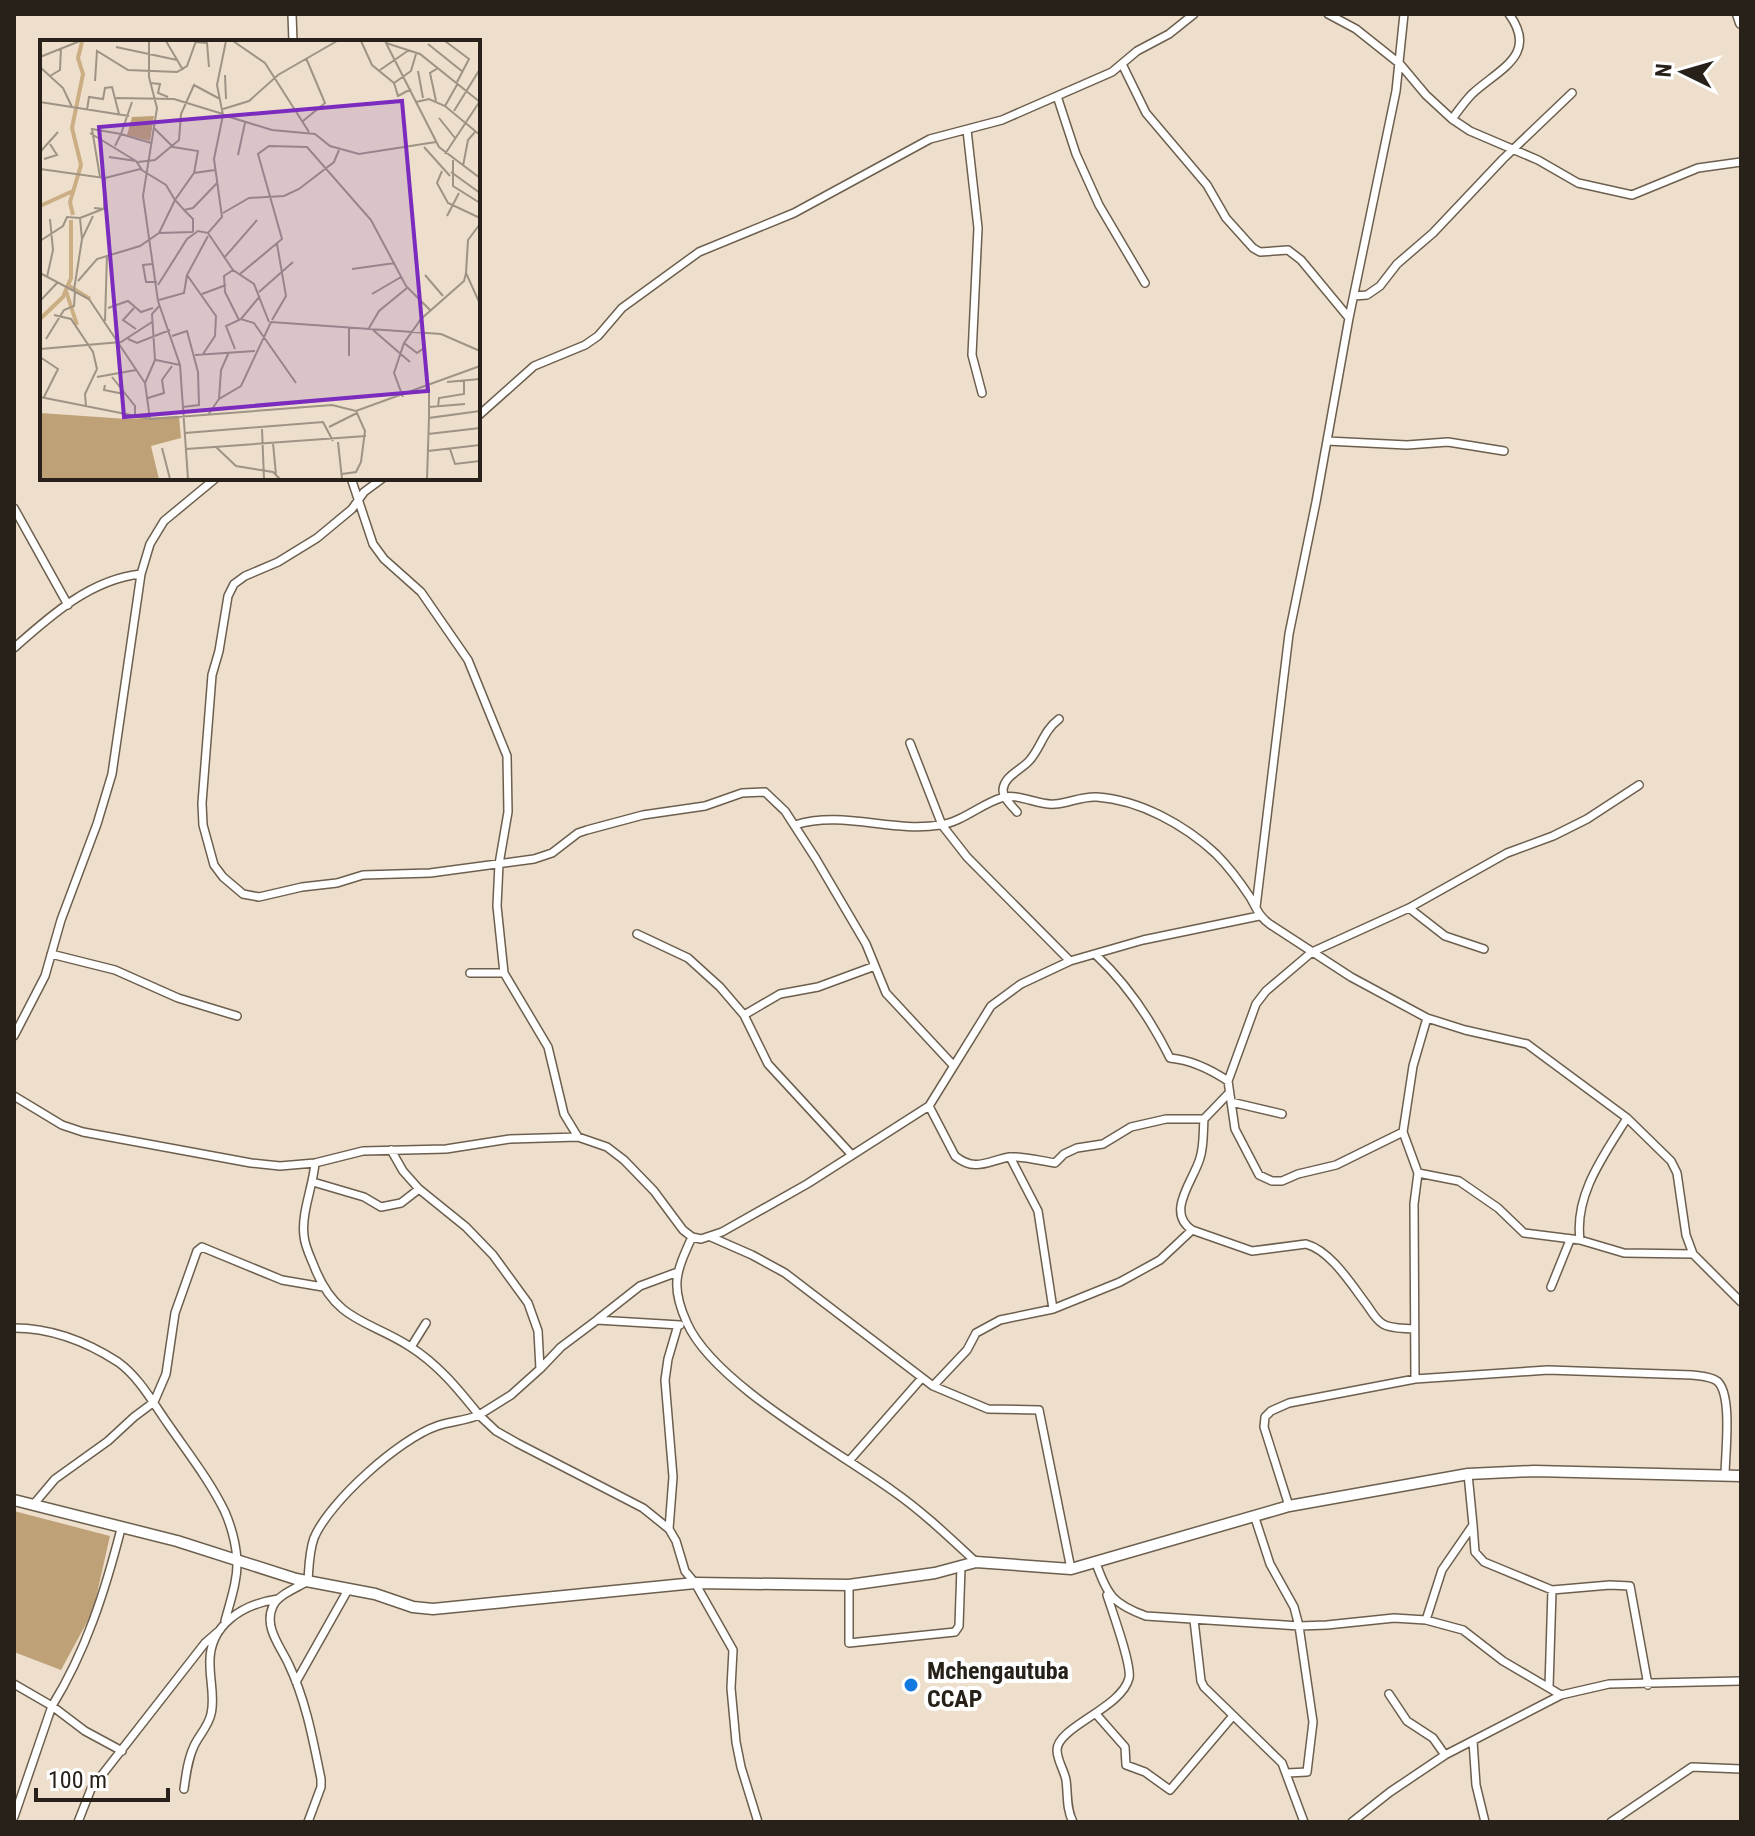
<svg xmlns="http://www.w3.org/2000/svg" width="1755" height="1836" font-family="'Roboto Condensed',sans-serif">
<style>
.forest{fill:#bfa178}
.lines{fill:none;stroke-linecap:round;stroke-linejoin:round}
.street-casing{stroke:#6c5f4e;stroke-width:10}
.secondary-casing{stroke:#6c5f4e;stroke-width:13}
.street{stroke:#fff;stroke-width:7}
.secondary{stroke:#fff;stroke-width:10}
.poi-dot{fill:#1478e1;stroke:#fff;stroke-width:3}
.labels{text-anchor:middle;stroke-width:8;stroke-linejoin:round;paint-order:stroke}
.poi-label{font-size:24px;font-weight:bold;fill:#27211a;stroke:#fff;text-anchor:start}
.inset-river{fill:none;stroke:#ccae85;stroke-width:4}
.inset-road{fill:none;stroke:#9e9384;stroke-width:2}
.view{fill:#7b2cbf;fill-opacity:0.15;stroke:#7b2cbf;stroke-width:4}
.inset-edge{fill:none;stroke:#27211a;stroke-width:4}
</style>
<rect width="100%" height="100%" fill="#eddfcb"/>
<path class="forest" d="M14 1511 110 1536 93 1611 61 1670 14 1652Z"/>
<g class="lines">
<g class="street-casing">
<path id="street" d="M292 14 293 42
M1328 14 1356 29 1400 64 1426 95 1452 119 1470 131 1538 160 1578 183 1632 195 1698 168 1741 162
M1122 64 1146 113 1207 185 1226 218 1253 248 1260 252 1288 250 1301 260 1349 318
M1057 96 1076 154 1099 205 1145 283
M1452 119C1458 111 1465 101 1472 94 1499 69 1539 55 1509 14
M967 130 978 228 972 355 982 393
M1354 296 1367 295 1380 286 1397 264 1433 233 1503 159 1572 93
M478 416 534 366 585 345 598 336 622 308 699 252 794 213 930 139 1002 120 1112 72 1137 51 1169 34 1194 14
M1327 441 1407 445 1448 442 1504 451
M351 478 373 544 384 559 421 592 468 660 507 756 508 812 499 864 497 906 504 973 548 1047 564 1114 578 1137
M383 478 364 492 352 509 317 538 278 562 245 576 234 584 228 596 219 651 212 675 202 803 203 825 214 865 223 877 243 894 259 897 302 887 337 883 363 875 430 873 534 859 552 853 578 833 587 830 643 815 705 806 742 793 765 792 785 811 816 859 866 944 886 993 953 1065
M14 508 68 605
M14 648C50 616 91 579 141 574
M910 743 942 825 967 857 1070 961
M1017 812C1012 806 1003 798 1003 790 1004 776 1021 770 1029 761 1041 748 1043 731 1059 719
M795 825C843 810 892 833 940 825 962 822 981 804 1001 798 1018 792 1038 806 1055 804 1069 803 1082 796 1097 797 1140 800 1185 825 1216 854 1229 867 1240 882 1250 897 1257 909 1259 917 1271 925L1351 977 1427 1018 1465 1030 1527 1044 1627 1118 1671 1161 1677 1173 1686 1235 1693 1254 1741 1302
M1256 907 1289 634 1316 502 1349 318 1396 91 1404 14
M1409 908 1445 936 1484 949
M637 934 688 958 720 987 744 1015 768 1064 851 1154
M51 954 115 970 178 998 237 1016
M1096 955C1127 984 1151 1020 1170 1058 1191 1060 1210 1069 1228 1081
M470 973H504
M744 1015 780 994 818 987 875 966
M14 1036 45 976 61 920 97 824 112 774 141 574 150 544 164 521 216 478
M14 1096 62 1125 83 1132 251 1163 280 1166 315 1163 363 1151 446 1149 510 1139 578 1137 607 1147 624 1160 654 1191 683 1230 692 1237 701 1239 722 1232 807 1184 929 1106 991 1006 1021 984 1070 961 1143 940 1259 916
M1231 1102 1282 1114
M929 1106 955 1156C976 1173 989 1160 1010 1157 1024 1156 1041 1161 1055 1163L1064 1154 1077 1148 1103 1144 1131 1127 1166 1119H1204L1229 1093
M1403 1132 1336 1165 1298 1174 1282 1181H1272L1259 1175 1235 1129 1228 1081 1256 1004 1266 991 1312 952 1409 908 1507 853 1553 836 1587 819 1639 785
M1010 1157 1038 1211 1053 1309
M315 1163C313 1187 301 1213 304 1236 305 1248 312 1260 316 1271 338 1322 368 1320 409 1346 438 1364 458 1389 479 1415L511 1395 540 1369 538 1331 528 1303 493 1255 466 1227 419 1189 403 1171 391 1150
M1418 1173 1459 1181 1498 1208 1524 1233 1580 1240 1624 1253 1693 1254
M313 1182 364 1197 381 1207 401 1203 419 1189
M1192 1230C1165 1212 1194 1180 1200 1158 1204 1146 1203 1131 1204 1119
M692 1237C676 1272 670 1286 687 1323 714 1384 838 1451 893 1491 923 1512 949 1537 976 1562
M711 1237 752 1255 785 1273 933 1386 988 1409 1039 1410 1071 1569
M1580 1240C1574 1194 1605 1154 1627 1118
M1551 1287 1570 1240
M598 1319 640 1286 675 1273
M14 1328C51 1328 87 1342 118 1362 140 1378 153 1403 168 1424 188 1453 210 1481 225 1512 231 1526 236 1545 237 1560 238 1580 230 1602 225 1621
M411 1347 426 1323
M540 1369 561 1347 597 1320 680 1325
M1415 1379 1414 1204 1418 1173 1403 1132 1413 1066 1427 1018
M933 1386 967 1350 976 1333 1000 1320 1053 1309 1120 1282 1160 1260 1192 1230 1252 1251 1306 1244C1331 1251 1351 1284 1367 1305 1371 1311 1376 1320 1383 1324 1391 1329 1403 1328 1413 1329
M849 1461 921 1379
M33 1505 55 1479 108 1441 134 1417 154 1402 166 1374 175 1313 197 1251 202 1247 209 1250 282 1280 323 1287
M1289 1506 1264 1427 1265 1417 1271 1411 1289 1403 1415 1379 1548 1370 1692 1375C1700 1376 1710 1376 1717 1381 1733 1394 1725 1455 1725 1476
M1255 1518 1270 1564 1294 1607 1299 1626 1313 1722 1307 1772 1287 1773
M1473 1525 1475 1552 1484 1562 1552 1590 1610 1585 1630 1586 1648 1685
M669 1529 673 1477 665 1380 668 1359 678 1325
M1096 1563C1107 1595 1113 1604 1146 1616L1299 1626 1327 1625 1394 1618 1426 1620 1463 1630 1503 1661 1561 1695
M849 1585V1643L955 1632 959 1626 961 1567
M1194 1620 1201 1681 1204 1687 1282 1763 1304 1822
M1426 1620 1442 1570 1473 1525 1468 1474
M296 1682 349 1588
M14 1684 52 1706C86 1651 105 1591 121 1529
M1549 1687 1552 1590
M1389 1694 1407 1721 1433 1738 1445 1755
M1096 1714 1125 1747 1126 1765 1145 1772 1170 1790 1232 1717
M1473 1741 1476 1785 1485 1822
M184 1789C186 1774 188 1759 194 1746 199 1735 208 1727 211 1714 215 1698 210 1682 210 1665 208 1625 243 1604 278 1599
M14 1817 52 1706 85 1731 122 1751
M78 1822 91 1789 205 1643 220 1630
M308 1822 321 1787V1779C313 1740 306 1701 289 1665 281 1647 263 1627 273 1606 279 1594 297 1588 308 1581 309 1567 309 1552 314 1538 329 1502 399 1439 437 1426 451 1421 465 1421 479 1415L496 1431 517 1443 643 1508 669 1529 676 1541 685 1571 695 1583 733 1650 731 1688 736 1742 741 1767 758 1822
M1073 1822C1066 1809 1068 1794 1066 1780 1064 1770 1057 1760 1057 1750 1057 1727 1122 1708 1129 1678 1132 1665 1112 1611 1107 1595
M1352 1822 1390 1792 1445 1755 1561 1695 1609 1684 1741 1681
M1611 1822 1692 1767 1741 1769"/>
</g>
<g class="secondary-casing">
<path id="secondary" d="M1738 14 1741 23
M14 1500 177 1541 296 1579 375 1594 413 1607 433 1609 695 1583 849 1585 935 1573 976 1562 1071 1569 1289 1506 1468 1474 1534 1471 1741 1476"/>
</g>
<use href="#street" class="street"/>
<use href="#secondary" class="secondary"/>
</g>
<circle class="poi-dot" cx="911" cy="1685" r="8"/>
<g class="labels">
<g class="poi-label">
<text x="927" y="1679">Mchengautuba<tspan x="927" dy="28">CCAP</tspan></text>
</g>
</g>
<g transform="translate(40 40)">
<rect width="440" height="440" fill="#eddfcb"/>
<path d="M114 76 110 101 87 95 92 77ZM0 373 87 379 139 376 141 398 111 406 119 439H0Z" fill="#bfa178"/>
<path class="inset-river" d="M0 166 33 151M33 175 30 162 41 125 32 88 43 34 38 18 42 2M29 246 50 259M26 251 37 285M0 279 23 257 31 238V180"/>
<path class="inset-road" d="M109 1V37L117 68 103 156 118 261 140 325 148 439M126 1 143 30M193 1 225 23 269 92M321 1 332 25 354 43 371 31 376 14M345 1 399 107 440 138M405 1 429 19 417 42M155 2 167 3 169 27M346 3 380 14 440 62M388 4 423 32M76 7 137 20M0 17 40 1M0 27 23 48 32 67M340 30 369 10M378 31 383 58M185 35 186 59M10 36 20 30 21 8M55 41 57 11 88 30 137 32 147 26 156 1M110 43 120 44 118 53 128 57M354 43 358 56 371 49M76 58 134 59 183 74M396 61 390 33 398 28M0 62 89 76M92 62 81 94 111 103M376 62 389 59 405 66 440 95M405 66 418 43M183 69 209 61 238 35 297 1M47 70 49 57 63 59 65 48 72 47 79 74M414 71 440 29M183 75 232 90 275 94 290 106 319 114 396 102M399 78 415 98M263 81 285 63 266 18M114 88 133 107 158 111 154 133M50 93 96 121M384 107 410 136M1 111 18 92M405 114 440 61M198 115 205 83M69 117 96 121 102 130M4 119 17 115 10 104M413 120V146L440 163M98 122 115 120 139 100 141 74 154 45 180 59M423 126 428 100 435 92M0 129 65 138 64 169 54 168M175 130 154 133 135 160 144 170 153 168 178 142M402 131 397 143 408 163 440 178M411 132 440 153M60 137 52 89 81 94 75 106M65 138 100 129 126 145 135 160 119 193M144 170 153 179V192M183 173 209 158 244 156 259 149 294 122 299 110M407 176 419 153M440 184 428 200 426 233 440 264M168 193 193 230 214 244 229 282M42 199 40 178 63 169M0 201 23 186 27 177 40 178M184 218 217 180M112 224 103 225 106 242H117M312 229 355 223M193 230 184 236 185 252 199 280M0 233 49 259 105 343 110 379M200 234 242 199 218 114 229 106 267 107 331 180 366 246 390 270M147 235 176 276 175 296 163 314M385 235 403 256M7 237 13 210 10 179M38 241 57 219 100 206 119 193 153 192M118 245 147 199 158 191 168 193 182 177 174 119 183 75 177 45 186 1M34 250 42 199 53 176M219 252 253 222M162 254 186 245M332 254 361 237M119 260 144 253 147 235 168 196M0 261 18 242M68 268 88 261 101 272 113 268M94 268 83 280 96 289M14 275 31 279 53 312 57 329 45 354 46 366M201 279 220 256M232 280 246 256 237 204M65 281 67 215M309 287V316M329 288 339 271 367 248M333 290 370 322M132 296 147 291 158 332 159 365 143 367M6 299 24 270 34 266 35 251M88 299 97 303 130 290M364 303 377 313 384 308M0 309 81 302 112 282M195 309 186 286 201 279 214 283 256 343M155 315 215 311M0 317 18 329 4 357M116 320 140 325M57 337 96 330M72 337 95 366V378M407 342 440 339M105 343 115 320 112 274 120 265M65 345 64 350 84 354M0 357 111 379 292 365 316 371 440 326M363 357 354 333 364 303 381 279 424 241 426 233M108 358 124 353 122 340 132 326M179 359 181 330 189 312M389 367 425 364M398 367 399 358 424 354V341M168 375 179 359 201 346 231 282 401 294 440 311M389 378V347M289 387 317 373M222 389 224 439M145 393 283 382 293 401M388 394 440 388M298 402 302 439M233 403 236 435M176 407 196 426 233 432 240 439M122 408 130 439M146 409 326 396M410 409 415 424 440 421M388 411 440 405M302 434 316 432 321 422 325 391 316 371M387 439 389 378 440 371"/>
<path class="view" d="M362 61 388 351 84 377 59 87Z"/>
<rect width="440" height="440" class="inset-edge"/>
</g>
<rect width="1755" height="1836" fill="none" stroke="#27211a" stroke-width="32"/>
<g transform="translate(1683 72) rotate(275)" stroke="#ffffff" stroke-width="6" paint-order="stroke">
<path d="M0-6L14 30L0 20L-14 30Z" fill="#27211a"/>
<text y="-12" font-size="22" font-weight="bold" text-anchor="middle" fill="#27211a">N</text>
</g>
<path d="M36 1788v12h132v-12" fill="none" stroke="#27211a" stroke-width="4"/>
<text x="48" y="1788" font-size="24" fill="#27211a" stroke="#ffffff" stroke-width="6" paint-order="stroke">100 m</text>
</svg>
